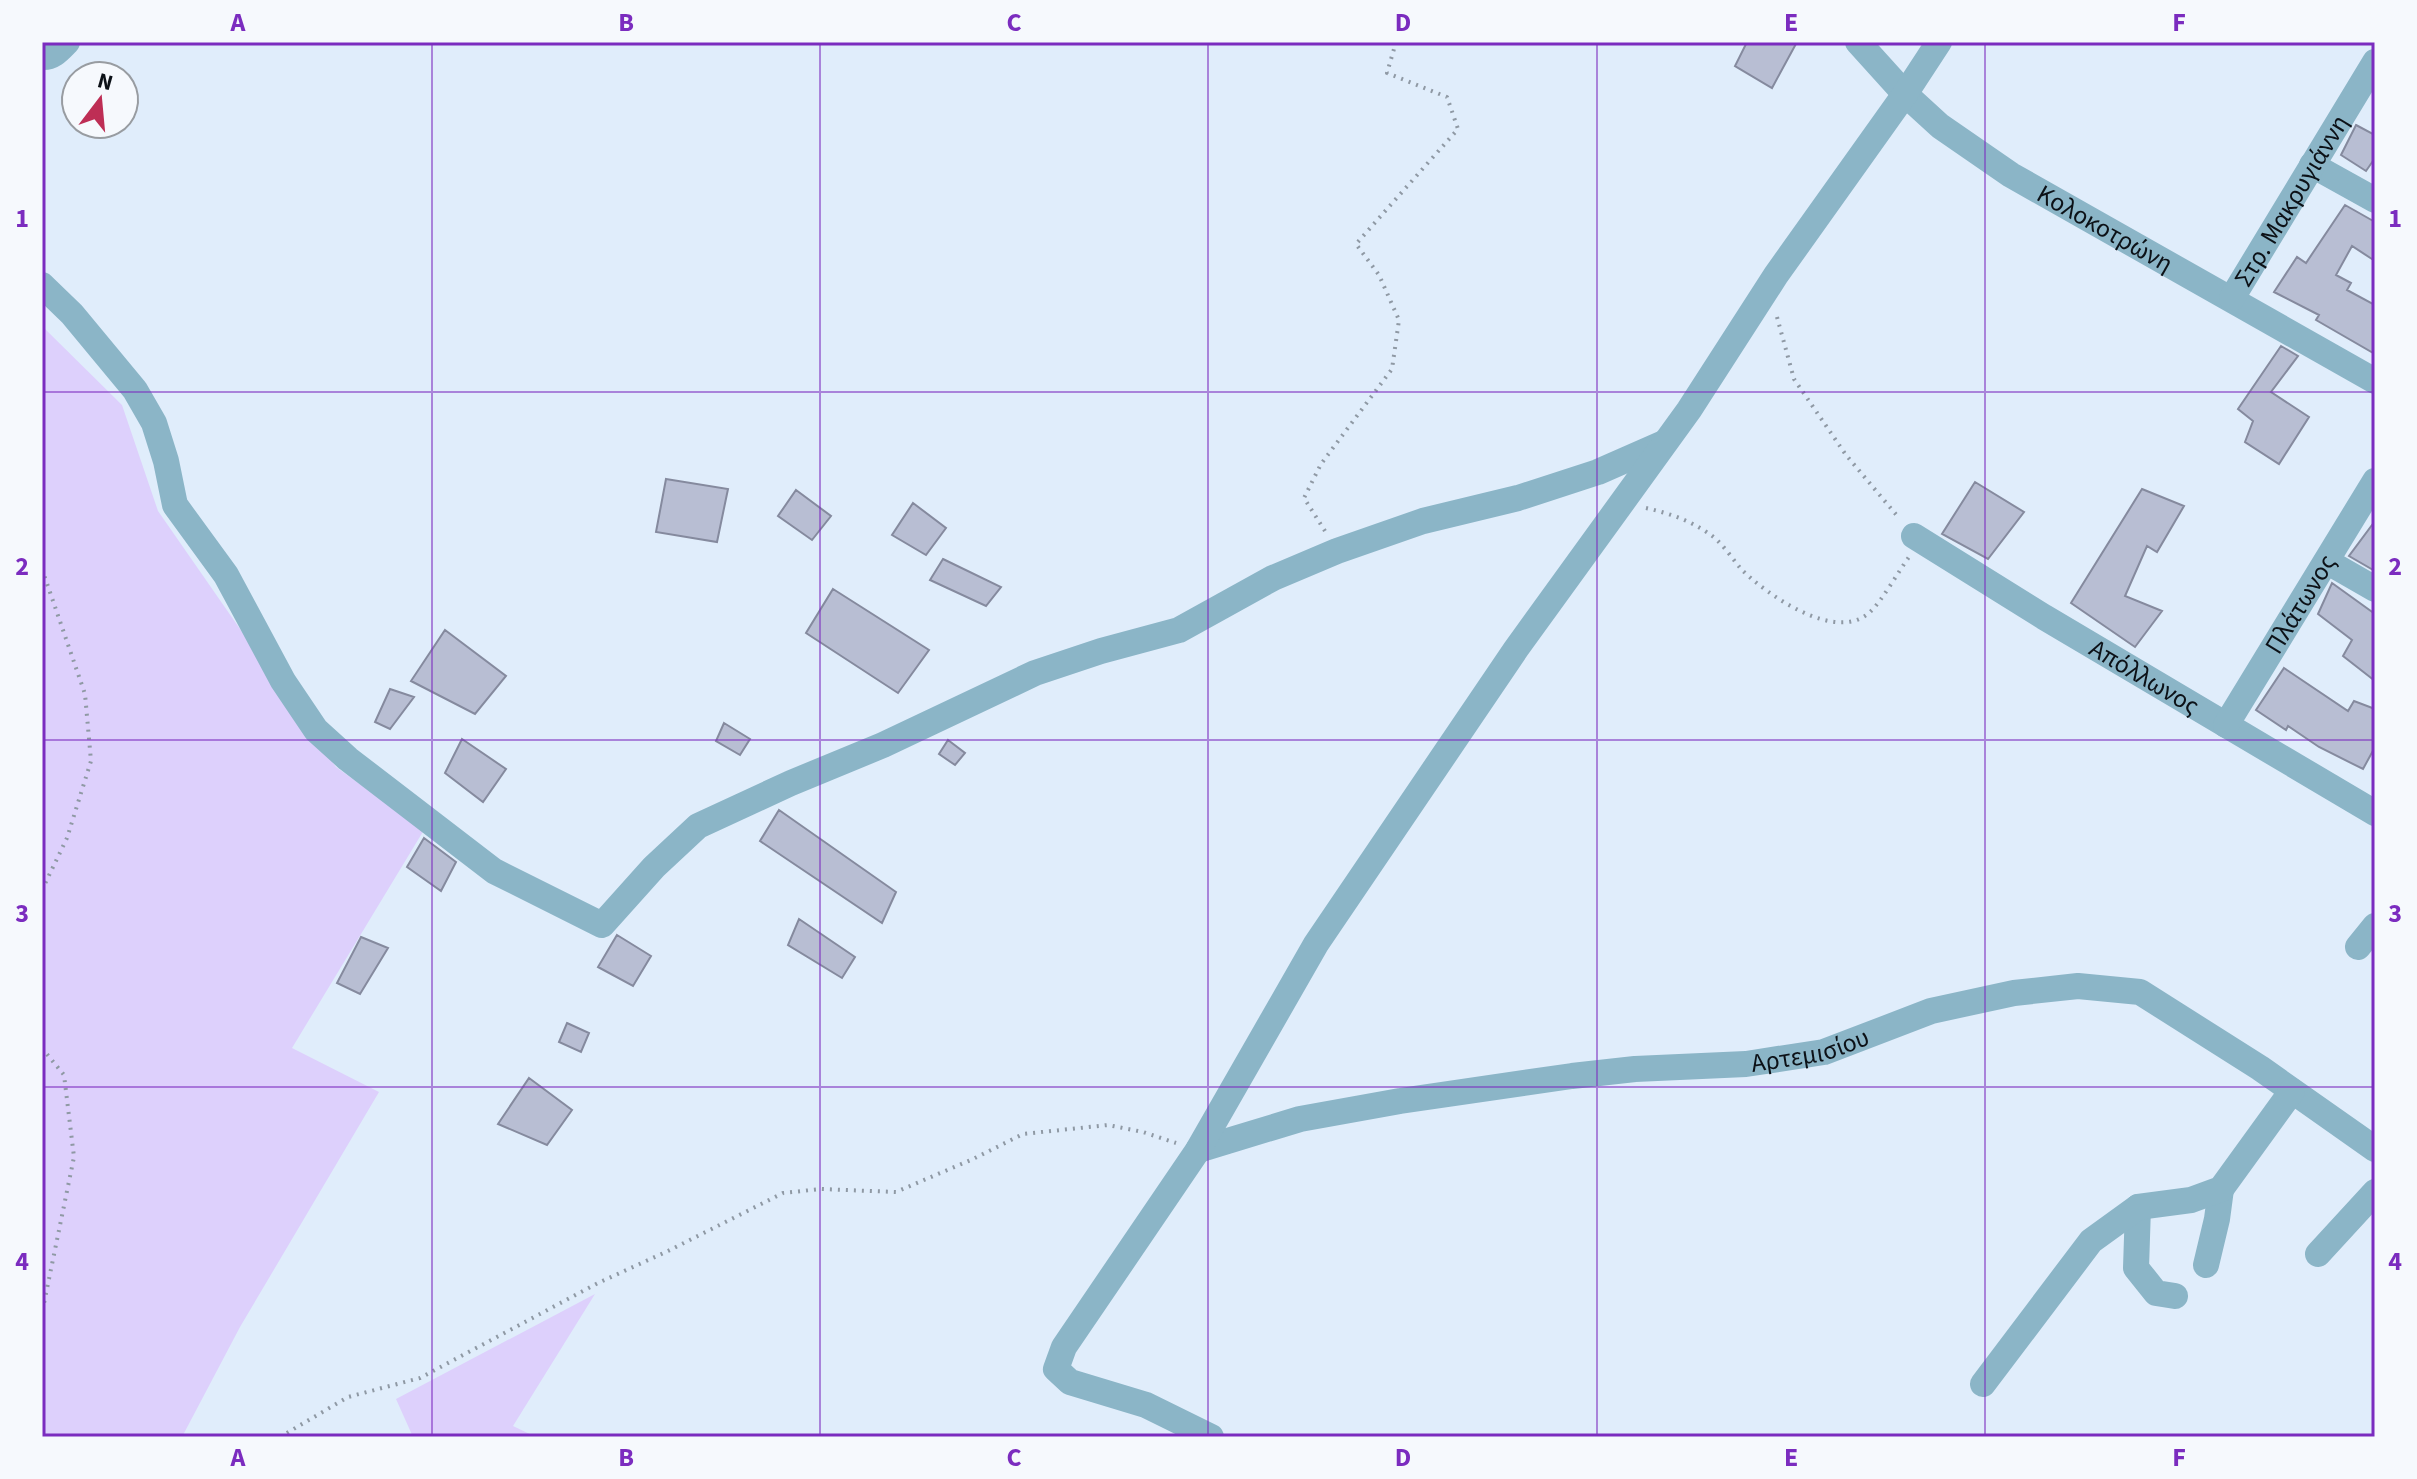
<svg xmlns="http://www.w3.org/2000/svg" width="2417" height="1479" font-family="'Source Sans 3',sans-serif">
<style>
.green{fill:#ddd0fc}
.building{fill:#b8bed3;stroke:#858a9e;stroke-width:2}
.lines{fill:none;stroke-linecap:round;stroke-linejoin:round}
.path{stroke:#8f99a4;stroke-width:4;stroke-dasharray:2 6;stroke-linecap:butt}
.minor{stroke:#8bb5c7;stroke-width:26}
.grid{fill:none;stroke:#7b2cbf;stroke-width:2;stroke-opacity:0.55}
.labels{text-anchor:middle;stroke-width:8;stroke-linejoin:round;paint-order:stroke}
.street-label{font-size:26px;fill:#0c1117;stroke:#f6f9fd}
.neatline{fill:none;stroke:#7b2cbf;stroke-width:3}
.grid-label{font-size:26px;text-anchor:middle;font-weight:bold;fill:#7b2cbf}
</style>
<rect width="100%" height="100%" fill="#e0edfb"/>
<path class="green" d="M42 326 122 405 158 511 336 767 424 830 292 1048 379 1092 240 1327 182 1437H42Z
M595 1294 513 1426 536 1437H413L396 1399Z"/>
<path class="building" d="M1747 42H1797L1772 88 1735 66Z
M2356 125 2375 135V158L2366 171 2341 155Z
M2345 205 2375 222V261L2352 246 2336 275 2351 283 2347 290 2375 305V354L2316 320 2319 315 2274 292 2297 257 2306 263Z
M2281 346 2298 356 2271 392 2309 417 2279 464 2245 442 2253 421 2238 409Z
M666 479 728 489 717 542 656 532Z
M1975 482 2024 512 1988 559 1942 534Z
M2142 489 2184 506 2157 552 2147 546 2125 596 2162 611 2135 647 2071 603Z
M796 490 831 516 812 540 778 516Z
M913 503 946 528 926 555 892 535Z
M2375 521V571L2349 556Z
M943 559 1001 587 986 606 930 580Z
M2332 583 2375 614V681L2343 656 2352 640 2318 614Z
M833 589 929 650 898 693 806 633Z
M445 630 506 676 475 714 411 681Z
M2284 668 2348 711 2354 701 2375 709V747L2363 769 2319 747 2288 726 2286 730 2256 710Z
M390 689 414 697 390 729 375 722Z
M724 723 750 739 740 755 716 741Z
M462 739 506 769 483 802 445 773Z
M948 740 965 753 955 765 939 754Z
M779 810 896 892 882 923 760 841Z
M424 838 456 862 441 891 407 867Z
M799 919 855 957 842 978 788 945Z
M617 935 651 956 633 986 598 967Z
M361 937 388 948 360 994 337 983Z
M567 1023 589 1033 581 1052 559 1042Z
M529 1078 572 1110 547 1145 498 1124Z"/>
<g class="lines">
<path class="path" d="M1777 317 1794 379 1846 455 1899 518
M1646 508C1668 513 1689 520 1708 533 1721 541 1731 557 1741 569 1766 594 1836 644 1870 612 1882 601 1898 572 1909 557
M1325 531 1304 498 1321 464 1392 369 1399 320 1379 275 1356 244 1458 129 1447 97 1387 73 1396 42
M42 569 85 694 91 761 67 838 42 890
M42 1048 64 1075 74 1157 42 1313
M280 1437 348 1397 420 1378 598 1283 668 1251 783 1193 821 1189 896 1192 973 1159 1023 1134 1108 1125 1143 1132 1176 1143"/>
<g class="minor">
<path id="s1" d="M1858 42 1905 94 1940 126 2011 175 2375 381"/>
<path d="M42 57C53 58 60 49 67 42"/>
<path d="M2312 165 2375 200"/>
<path d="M42 285 72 314 135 390 154 423 166 461 175 505 226 575 283 681 316 730 348 759 494 871 602 925 654 867 698 826 791 783 883 745 1035 673 1101 651 1179 630 1273 578 1337 551 1423 521 1518 498 1598 472 1664 443"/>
<path id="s2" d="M2232 298 2375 62"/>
<path id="s3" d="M1914 536 2044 617 2375 813"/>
<path d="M2328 562 2375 589"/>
<path id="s4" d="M2226 725 2375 481"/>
<path d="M2358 947 2375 926"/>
<path id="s5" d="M1198 1150 1300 1119 1400 1101 1572 1076 1635 1069 1746 1064 1824 1052 1931 1011 2014 993 2078 986 2140 992 2260 1068 2375 1149"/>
<path d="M2138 1207 2136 1268 2156 1293 2175 1296"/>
<path d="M2318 1254 2375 1192"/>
<path d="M2206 1265 2217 1219 2221 1189"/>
<path d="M1983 1384 2091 1241 2138 1207 2191 1200 2221 1189 2292 1091"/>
<path d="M1211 1437 1146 1405 1070 1382 1056 1369 1064 1347 1198 1150 1316 944 1516 649 1689 410 1776 275 1905 94 1939 42"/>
</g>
</g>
<path class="grid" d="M432 42V1437M820 42V1437M1208 42V1437M1597 42V1437M1985 42V1437M42 392H2375M42 740H2375M42 1087H2375"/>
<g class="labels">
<g class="street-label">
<text dy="9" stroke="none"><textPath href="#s2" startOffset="114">Στρ. Μακρυγιάννη</textPath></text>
<text dy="9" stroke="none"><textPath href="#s1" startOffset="312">Κολοκοτρώνη</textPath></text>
<text dy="9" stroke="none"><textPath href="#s4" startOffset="142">Πλάτωνος</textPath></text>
<text dy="9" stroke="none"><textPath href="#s3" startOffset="270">Απόλλωνος</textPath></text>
<text dy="9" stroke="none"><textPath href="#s5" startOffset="622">Αρτεμισίου</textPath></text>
</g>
</g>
<rect width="2417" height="1479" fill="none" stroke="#f6f9fd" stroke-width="88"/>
<g transform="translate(100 100) rotate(16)"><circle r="38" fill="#f6f9fd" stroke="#989ca1" stroke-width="2"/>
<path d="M0-6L14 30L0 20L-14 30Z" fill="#be2e55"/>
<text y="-12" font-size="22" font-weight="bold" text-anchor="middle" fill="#0c1117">N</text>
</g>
<rect x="44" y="44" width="2329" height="1391" class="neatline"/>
<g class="grid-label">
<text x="238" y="31">A</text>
<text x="626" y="31">B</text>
<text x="1014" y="31">C</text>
<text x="1403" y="31">D</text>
<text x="1791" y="31">E</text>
<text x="2179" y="31">F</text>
<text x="22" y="227">1</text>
<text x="2395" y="227">1</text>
<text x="22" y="575">2</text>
<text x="2395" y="575">2</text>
<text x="22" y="922">3</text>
<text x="2395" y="922">3</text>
<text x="22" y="1270">4</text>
<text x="2395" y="1270">4</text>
<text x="238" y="1466">A</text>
<text x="626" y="1466">B</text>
<text x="1014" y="1466">C</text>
<text x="1403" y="1466">D</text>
<text x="1791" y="1466">E</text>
<text x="2179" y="1466">F</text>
</g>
</svg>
